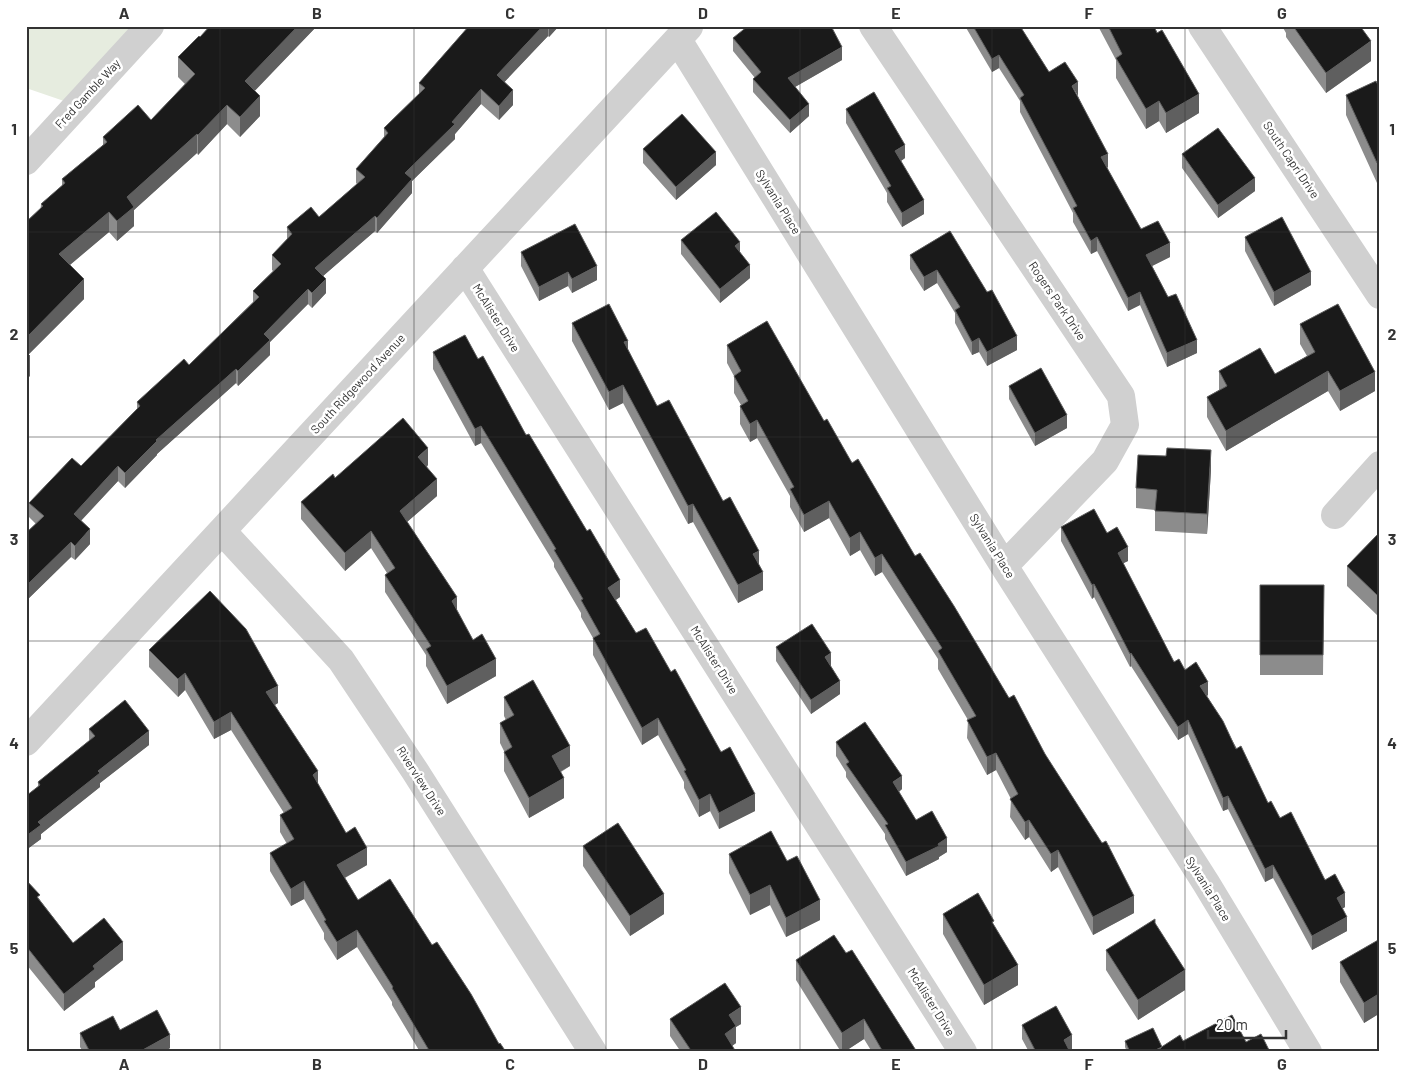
<svg xmlns="http://www.w3.org/2000/svg" width="1406" height="1078" font-family="Barlow,sans-serif">
<style>
.green{fill:#e6ecdf}
.lines{fill:none;stroke-linecap:round;stroke-linejoin:round}
.minor{stroke:#d0d0d0;stroke-width:28}
.wall{fill:#8c8c8c}
.shaded-wall{fill:#5f5f5f}
.building{fill:#1a1a1a;stroke:#5f5f5f}
.grid{fill:none;stroke:#333;stroke-width:1;stroke-opacity:0.55}
.labels{text-anchor:middle;stroke-width:5;stroke-linejoin:round;paint-order:stroke}
.street-label{font-size:12px;fill:#333;stroke:#fff}
.neatline{fill:none;stroke:#333;stroke-width:2}
.grid-label{font-size:16px;text-anchor:middle;font-weight:bold;fill:#333}
</style>
<rect width="100%" height="100%" fill="#fff"/>
<path class="green" d="M26 26H132L64 101 26 88Z"/>
<g class="lines">
<path class="minor" d="M873 26 1121 396 1125 425 1105 461 1004 566
M1202 26 1380 295
M678 40 1004 566 1206 883 1308 1052
M26 161 150 26
M465 268 963 1052
M1335 515 1380 465
M222 531 341 660 415 771 593 1052
M26 742 689 27"/>
</g>
<path class="wall" d="M210 26H317L254 91 260 116 240 137 227 124 198 155 197 153 134 210V226L117 241 109 232 70 265 84 299 28 355 30 376 26 379 41 204 62 186V179L103 145V137L151 120 185 84 178 77V57L200 37Z
M469 26H559L549 37 548 36 504 82 513 105 499 120 481 104 455 134V139L412 181V193L377 233 375 231 323 276 326 293 312 308 308 304 270 342V355L238 386 236 383 157 454V455L125 488 118 481 81 521 90 544 75 560 71 557 26 601V533L36 524 29 517V503L81 466 137 409V402L189 365 253 302V291L273 271 272 270V255L287 240V227L319 217 357 184 356 183V169L384 137V128L419 94V83Z
M965 26H1020L1049 72 1078 96 1108 167 1107 168 1141 229 1170 257 1152 266 1197 353 1167 367 1140 305 1128 311 1097 251 1091 254 1073 222V213L1020 112V101L999 68 992 72Z
M1098 26H1154L1199 113 1166 133 1159 121 1146 129 1116 78V60Z
M1282 26H1360L1371 61 1326 93 1286 37V33Z
M733 38 842 60 795 87 809 116 790 133 753 92V79L755 78 733 51Z
M1380 89 1377 183 1346 115V95Z
M846 109 905 158 901 161 924 214 902 227 887 202V193L846 123Z
M643 149 716 165 676 200 643 163Z
M1182 154 1255 191 1218 218 1182 168Z
M950 231 1017 350 987 366 979 352 972 355 955 323V313L937 283 924 291 910 269V255Z
M1245 237 1311 285 1274 306 1245 251Z
M681 240 740 252 750 278 720 303 681 254Z
M521 252 597 280 572 293 568 286 539 301 521 266Z
M572 323 628 350 657 406 723 501 759 565 763 590 738 603 693 522 688 524 623 403 609 410 572 341Z
M1300 324 1375 391 1340 411 1328 391 1226 451 1207 417V397L1219 390V371L1275 374 1307 356 1300 344Z
M727 345 824 421 915 556 1045 754 1134 913 1093 935 1058 867 1051 872 1029 837 1025 840 1010 817 1011 799 996 770 987 775 967 738 968 720 938 669V659L882 572 875 576 860 550 850 556 829 518 804 532 790 507V496L757 438 750 442 740 424V406L741 405 734 393V376L727 363Z
M433 352 478 359 526 435 620 597 616 600 636 633 671 672 721 752 755 811 719 829 710 811 699 817 684 788V782L658 735 642 745 593 655V638L581 617V613L554 567V563L481 443 475 446 433 369Z
M1009 386 1067 428 1035 446 1009 399Z
M428 465 427 467 437 496 407 522 473 640 496 676 447 704 426 666V655L385 592V575L387 573 371 548 345 571 301 519V502L335 478Z
M1211 470 1207 534 1155 531V510L1136 508V488Z
M1061 527 1107 533 1128 561 1123 563 1174 662 1185 670 1208 695 1207 696 1268 803 1345 907 1342 909 1347 931 1312 950 1273 878 1265 882 1228 809 1223 811 1188 734 1178 740 1131 666 1130 667 1094 597 1092 599 1061 541Z
M1380 532V612L1377 615 1347 586V566Z
M1260 585H1324L1323 675H1260Z
M776 647 840 694 811 714 776 661Z
M149 650 278 703 275 705 318 784 346 833 367 865 345 878 358 900 432 945 499 1044 506 1052H420L392 1005V1002L357 947 337 960 324 939V933L304 899 291 906 270 871V853L287 844 280 832V815L284 813 231 730 214 739 185 690 178 697 149 667Z
M504 697 570 766 561 772 564 798 529 818 504 771V751L500 743V723L506 720 504 716Z
M89 729 149 745 100 783V787L41 834V839L26 850V796L38 787V782L89 741Z
M836 742 902 789 899 792 916 820 947 852 939 857V859L906 876 885 839V834L846 777V772L836 756Z
M583 846 664 914 630 936 583 866Z
M729 854 787 861 820 920 786 937 770 905 750 915 729 873Z
M26 880 40 900 73 943 123 960 95 982V987L64 1011 26 964Z
M943 914 1018 985 984 1005 943 934Z
M1155 923 1185 990 1138 1020 1106 970V950Z
M1380 939V1019L1377 1015 1364 1023 1340 982V962Z
M846 953 917 1052H872L864 1039 844 1052H841L796 980V960Z
M670 1019 741 1024 736 1027V1043L732 1046 736 1052H681L670 1036Z
M1022 1025 1072 1049 1070 1050V1052H1029L1022 1039Z
M120 1030 170 1048 164 1052H83L80 1047V1033Z
M1125 1041 1162 1047 1183 1041 1246 1042 1270 1052H1127L1125 1047Z"/>
<path class="shaded-wall" d="M298 26H317L245 101V81Z
M543 26H548V36L497 90V75Z
M549 26H559L549 37Z
M1371 41V61L1326 93V73Z
M842 47V60L788 91V78Z
M999 55V68L992 72V59Z
M1078 82V96L1072 86Z
M481 89V104L455 134V139L412 181V193L377 233V218L405 173Z
M513 90V105L499 120V106Z
M1199 94V113L1166 133V113Z
M260 96V116L240 137V117Z
M1159 101V121L1146 129V109Z
M809 104V116L790 133V120Z
M227 105V124L198 155V135Z
M197 134V153L134 210V226L117 241V221L127 197Z
M905 145V158L895 165V151Z
M716 152V165L676 200V187Z
M1108 154V167L1101 171V157Z
M1380 162V182L1377 183V163Z
M1255 178V191L1218 218V205Z
M924 200V214L902 227V213Z
M109 212V232L59 274V254Z
M375 216V231L315 283V268Z
M1097 237V251L1091 254V241Z
M740 242V256L735 246Z
M1170 243V257L1146 269V255Z
M750 265V278L720 303V289Z
M597 266V280L572 293V279Z
M937 270V283L924 291V277Z
M568 272V286L539 301V287Z
M1311 272V285L1274 306V292Z
M84 279V299L26 357V338Z
M326 279V293L312 308V293Z
M308 289V304L270 342V355L238 386V371L264 334Z
M1140 292V305L1128 311V298Z
M1017 336V350L987 366V352Z
M979 338V352L972 355V342Z
M1197 340V353L1167 367V353Z
M628 341V359L624 342Z
M30 356V376L26 379V359Z
M236 369V383L157 454V455L125 488V473L156 440Z
M1328 371V391L1226 451V431Z
M1375 372V391L1340 411V391Z
M623 385V403L609 410V392Z
M1067 415V428L1035 446V433Z
M757 420V438L750 442V424Z
M481 426V443L475 446V429Z
M428 448V465L418 474V457Z
M1211 450V470L1207 534V514Z
M118 466V481L74 528V514Z
M437 479V496L400 528V511Z
M829 501V518L804 532V515Z
M693 504V522L688 524V506Z
M90 529V544L75 560V546Z
M371 531V548L345 571V553Z
M860 532V550L850 556V538Z
M71 542V557L26 601V586Z
M1128 547V561L1118 566V553Z
M759 551V569L753 554Z
M882 554V572L875 576V558Z
M763 572V590L738 603V585Z
M620 580V597L608 605V588Z
M1094 584V597L1092 599V585Z
M1380 592V612L1377 615V595Z
M457 597V615L452 601Z
M831 653V667L825 657Z
M1131 653V666L1130 667V654Z
M496 659V676L447 704V686Z
M185 673V690L178 697V679Z
M840 681V694L811 714V700Z
M1208 682V695L1200 700V686Z
M278 686V703L266 710V692Z
M231 712V730L214 739V722Z
M658 718V735L642 745V728Z
M1188 720V734L1178 740V727Z
M149 731V745L100 783V787L41 834V839L26 850V836L38 822 98 771Z
M570 746V766L552 776V756Z
M996 753V770L987 775V757Z
M318 771V789L313 775Z
M902 776V789L893 796V782Z
M564 778V798L529 818V798Z
M710 794V811L699 817V800Z
M755 794V811L719 829V813Z
M1228 796V809L1223 811V798Z
M1029 820V837L1025 840V822Z
M947 838V852L939 857V859L906 876V862Z
M367 848V865L337 882V865Z
M1058 850V867L1051 872V854Z
M1273 865V878L1265 882V869Z
M304 881V899L291 906V889Z
M770 885V905L750 915V895Z
M1345 893V907L1337 912V898Z
M664 894V914L630 936V916Z
M1134 896V913L1093 935V917Z
M820 900V920L786 937V918Z
M1347 917V931L1312 950V936Z
M357 930V947L337 960V942Z
M123 942V960L95 982V987L64 1011V994L93 966Z
M1018 965V985L984 1005V985Z
M1185 970V990L1138 1020V1000Z
M1377 995V1015L1364 1023V1003Z
M741 1007V1024L736 1027V1043L725 1051V1034L729 1015Z
M864 1019V1039L844 1052H842V1033Z
M170 1035V1048L164 1052H139Z
M1072 1035V1049L1067 1052 1064 1040Z
M1160 1048V1052H1151Z"/>
<path class="building" d="M210 26H298L245 81 260 96 240 117 227 105 198 135 197 134 127 197 134 207 117 221 109 212 59 254 84 279 26 338V222L43 206 41 204 65 183 62 179 107 142 103 137 138 105 151 120 195 74 178 57 199 36 200 37Z
M469 26H543L497 75 513 90 499 106 481 89 452 122 455 124 405 173 412 179 377 218 375 216 315 268 326 279 312 293 308 289 264 334 270 340 238 371 236 369 156 440 157 441 125 473 118 466 74 514 90 529 75 546 71 542 26 586V533L44 516 29 503 72 458 81 466 140 406 137 402 184 359 189 365 259 297 253 291 281 264 272 255 292 234 287 227 311 207 319 217 365 177 356 169 388 133 384 128 425 88 419 83Z
M748 26H831L842 47 788 78 809 104 790 120 753 79 761 72 733 38Z
M973 26H1020L1049 72 1065 62 1078 82 1072 86 1108 154 1101 157 1141 229 1158 221 1170 243 1146 255 1168 297 1176 294 1197 340 1167 353 1140 292 1128 298 1097 237 1091 241 1073 208 1077 206 1020 98 1024 95 999 55 992 59Z
M1108 26H1154L1157 33 1162 30 1199 94 1166 113 1159 101 1146 109 1116 58 1122 54Z
M1293 26H1360L1371 41 1326 73Z
M1376 81 1380 89V162L1377 163 1346 95Z
M874 92 905 145 895 151 924 200 902 213 887 188 891 186 846 109Z
M682 114 716 152 676 187 643 149Z
M1218 128 1255 178 1218 205 1182 154Z
M716 212 740 242 735 246 750 265 720 289 681 240Z
M1282 217 1311 272 1274 292 1245 237Z
M575 224 597 266 572 279 568 272 539 287 521 252Z
M950 231 987 292 992 290 1017 336 987 352 979 338 972 342 955 310 960 307 937 270 924 277 910 255Z
M609 304 628 341 624 342 657 406 669 400 723 501 730 497 759 551 753 554 763 572 738 585 693 504 688 506 623 385 609 392 572 323Z
M1338 304 1375 372 1340 391 1328 371 1226 431 1207 397 1227 386 1219 371 1260 348 1275 374 1315 352 1300 324Z
M767 321 824 421 827 419 852 463 858 459 915 556 920 553 954 606 1009 698 1014 695 1045 754 1102 843 1106 841 1134 896 1093 917 1058 850 1051 854 1029 820 1025 822 1010 799 1018 794 996 753 987 757 967 720 976 716 938 651 942 648 882 554 875 558 860 532 850 538 829 501 804 515 790 489 794 487 757 420 750 424 740 406 748 401 734 376 741 371 727 345Z
M465 335 478 359 483 356 526 435 529 434 587 531 590 529 620 580 608 588 636 633 646 628 671 672 675 669 721 752 730 747 755 794 719 813 710 794 699 800 684 771 686 770 658 718 642 728 593 638 600 634 581 600 583 599 554 550 556 549 481 426 475 429 433 352Z
M26 352 30 356 26 359Z
M1041 368 1067 415 1035 433 1009 386Z
M403 418 428 448 418 457 437 479 400 511 457 597 452 601 473 640 482 634 496 659 447 686 426 649 431 646 385 575 395 568 371 531 345 553 301 502 333 474 335 478Z
M1167 448 1211 450 1207 514 1155 511 1157 490 1136 488 1138 455 1166 456Z
M1094 509 1107 533 1117 527 1128 547 1118 553 1174 662 1179 659 1185 670 1196 662 1208 682 1200 686 1223 721 1236 749 1241 746 1268 803 1271 801 1280 818 1291 812 1325 880 1335 874 1345 893 1337 898 1347 917 1312 936 1273 865 1265 869 1228 796 1223 798 1188 720 1178 727 1131 653 1130 654 1094 584 1092 585 1061 527Z
M1380 532V592L1377 595 1347 566Z
M1260 585H1324L1323 655H1260Z
M210 591 246 629 278 686 266 692 318 771 313 775 346 833 355 827 367 848 337 865 358 900 390 879 432 945 437 942 471 994 499 1044 500 1043 506 1052H430L392 988 393 987 357 930 337 942 324 921 326 920 304 881 291 889 270 853 294 839 280 815 292 808 231 712 214 722 185 673 178 679 149 650Z
M812 624 831 653 825 657 840 681 811 700 776 647Z
M533 680 570 746 552 756 564 778 529 798 504 752 512 747 500 723 514 715 504 697Z
M125 700 149 731 98 771 100 773 38 822 41 825 26 836V796L40 785 38 782 95 736 89 729Z
M865 722 902 776 893 782 916 820 932 811 947 838 938 844 939 846 906 862 885 825 888 824 846 764 849 762 836 742Z
M618 823 664 894 630 916 583 846Z
M771 831 787 861 797 856 820 900 786 918 770 885 750 895 729 854Z
M26 880 40 895 37 897 73 943 104 918 123 942 93 966 95 969 64 994 26 946Z
M978 893 994 921 992 922 1018 965 984 985 943 914Z
M1155 919V923L1185 970 1138 1000 1106 950Z
M834 935 846 953 852 950 917 1052H883L864 1019 842 1033 796 960Z
M1380 939V999L1377 995 1364 1003 1340 962Z
M725 983 741 1007 729 1015 736 1026 725 1034 736 1052H692L670 1019Z
M1056 1006 1072 1035 1064 1040 1070 1052H1036L1022 1025Z
M157 1010 170 1035 139 1052H90L80 1033 113 1016 120 1030Z
M1232 1015 1246 1042 1261 1034 1270 1052H1162L1160 1048 1180 1035 1183 1041Z
M1153 1028 1162 1047 1151 1052H1130L1125 1041Z"/>
<path class="grid" d="M220 26V1052M414 26V1052M606 26V1052M800 26V1052M992 26V1052M1185 26V1052M26 232H1380M26 437H1380M26 641H1380M26 846H1380"/>
<g class="labels">
<g class="street-label">
<text transform="translate(88 94) rotate(-47)" y="4">Fred Gamble Way</text>
<text transform="translate(1291 160) rotate(56)" y="4">South Capri Drive</text>
<text transform="translate(778 202) rotate(58)" y="4">Sylvania Place</text>
<text transform="translate(1057 301) rotate(56)" y="4">Rogers Park Drive</text>
<text transform="translate(496 318) rotate(58)" y="4">McAlister Drive</text>
<text transform="translate(358 384) rotate(-47)" y="4">South Ridgewood Avenue</text>
<text transform="translate(992 546) rotate(58)" y="4">Sylvania Place</text>
<text transform="translate(714 660) rotate(58)" y="4">McAlister Drive</text>
<text transform="translate(421 781) rotate(57)" y="4">Riverview Drive</text>
<text transform="translate(1208 889) rotate(58)" y="4">Sylvania Place</text>
<text transform="translate(931 1002) rotate(58)" y="4">McAlister Drive</text>
</g>
</g>
<rect width="1406" height="1078" fill="none" stroke="#ffffff" stroke-width="55"/>
<path d="M1208 1030v8h78v-8" fill="none" stroke="#333333" stroke-width="2.5"/>
<text x="1216" y="1030" font-size="15" fill="#333333" stroke="#ffffff" stroke-width="4" paint-order="stroke">20 m</text>
<rect x="28" y="28" width="1350" height="1022" class="neatline"/>
<g class="grid-label">
<text x="124" y="19">A</text>
<text x="317" y="19">B</text>
<text x="510" y="19">C</text>
<text x="703" y="19">D</text>
<text x="896" y="19">E</text>
<text x="1089" y="19">F</text>
<text x="1282" y="19">G</text>
<text x="14" y="135">1</text>
<text x="1392" y="135">1</text>
<text x="14" y="340">2</text>
<text x="1392" y="340">2</text>
<text x="14" y="545">3</text>
<text x="1392" y="545">3</text>
<text x="14" y="749">4</text>
<text x="1392" y="749">4</text>
<text x="14" y="954">5</text>
<text x="1392" y="954">5</text>
<text x="124" y="1070">A</text>
<text x="317" y="1070">B</text>
<text x="510" y="1070">C</text>
<text x="703" y="1070">D</text>
<text x="896" y="1070">E</text>
<text x="1089" y="1070">F</text>
<text x="1282" y="1070">G</text>
</g>
</svg>
